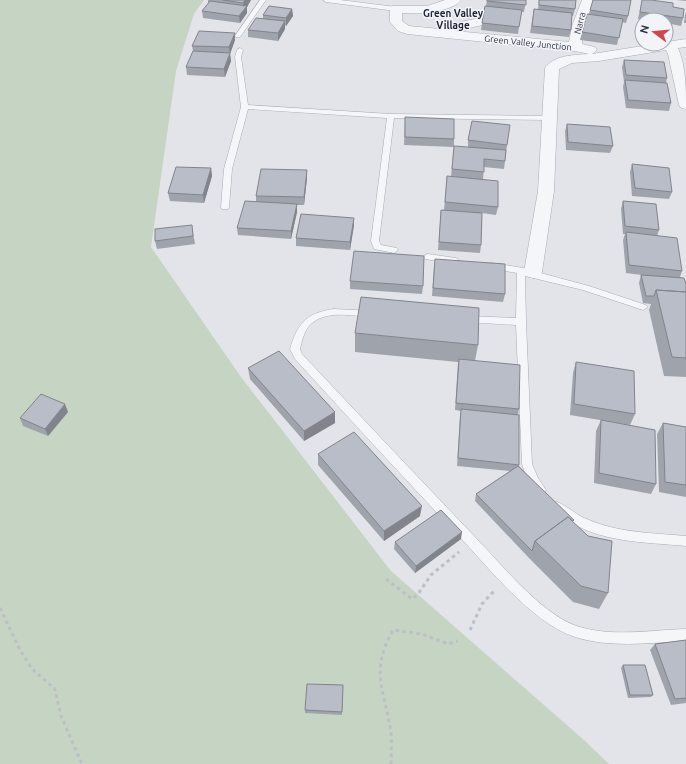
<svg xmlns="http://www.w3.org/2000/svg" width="686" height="764" font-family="Ubuntu,sans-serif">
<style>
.green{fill:#c6d4c3}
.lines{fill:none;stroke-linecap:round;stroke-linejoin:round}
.service-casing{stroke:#a7abb5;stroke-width:1}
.minor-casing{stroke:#a7abb5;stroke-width:1}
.path{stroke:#bcbfc6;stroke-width:3;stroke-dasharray:3.5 3.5;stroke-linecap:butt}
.service{fill:#f5f6f9;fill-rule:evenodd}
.minor{fill:#f5f6f9;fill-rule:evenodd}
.wall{fill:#9fa3ac}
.shaded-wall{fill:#82848c}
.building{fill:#b9bdc8;stroke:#82848c}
.labels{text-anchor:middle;stroke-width:3;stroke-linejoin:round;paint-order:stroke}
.far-street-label{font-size:9px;fill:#293143;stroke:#f2f4f8}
.far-neighbourhood-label{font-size:10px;font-weight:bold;fill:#1c2234;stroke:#f2f4f8}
</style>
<rect width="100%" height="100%" fill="#e2e4ea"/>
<path class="green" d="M0 0H204L194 14 176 71 151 247 241 377 391 571 584 740 609 764H0Z"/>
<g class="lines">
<g class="service-casing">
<path id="service" d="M260 0H266L240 37H236L235 36Z
M323 0H340L396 7 399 9 396 11 326 2Z
M240 48 243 50 241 57 248 105 391 114 549 116 553 118 549 120 394 118 379 241 381 245 397 248 398 250 394 253 374 249 371 241 387 118 248 109 232 169 229 207 228 209H222L221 207 224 169 241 107 235 57 237 50Z
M428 254 456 258 460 261 456 264 425 259 424 257 425 255Z
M492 263 536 270 537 272 589 286 646 305 648 307 643 310 583 290 525 276 526 322 532 464 538 478 546 490 544 493C531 498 525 473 522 464L516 325 466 322 461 319 466 316 516 318 517 273 489 268 488 266Z
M334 309 372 311 377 314 372 317C352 316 324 309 309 326 304 332 302 341 300 349L302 354C359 415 417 476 475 537 502 565 539 611 574 625 609 638 650 630 686 629V641C649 643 610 648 575 637 532 623 488 567 457 534 402 476 348 417 295 359L290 349C298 323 306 313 334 309Z
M557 502C568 506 577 516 589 520 619 533 654 533 686 536V546C646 542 597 543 563 517 558 514 554 512 551 507L553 504Z"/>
</g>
<g class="minor-casing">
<path id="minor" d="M445 0H461C451 13 417 14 402 13V21L409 26 440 29 442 26 479 18 483 19 485 22 483 25 455 31 569 42 572 26 582 0H594L584 26 582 44 595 47 597 50 592 54 655 44H666V42L686 39V47L678 48C686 66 686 89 686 109L681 108 679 105 668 54 666 50 599 61 572 63 559 69 554 191 542 272 539 276 533 278 527 276 524 272 538 191 545 68C554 55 574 55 589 54L575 51 407 34 398 31 390 22V9L392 6H427Z"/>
</g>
<path class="path" d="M386 579 412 599 418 594 431 575 459 552
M0 608 20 650 32 669 55 689 61 716 82 764
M470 630 482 604 494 591
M391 764C391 754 392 743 391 733 385 689 369 673 393 630L422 634 448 644 458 641"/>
<use href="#service" class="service"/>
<use href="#minor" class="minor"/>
</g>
<path class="wall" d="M208 0H251L247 7V13L240 23 203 18 202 11 208 4Z
M487 0H526L524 12H521L518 34 481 30 482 23 486 6Z
M539 0H576L575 9 573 16H572L571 30 569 37 530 33 534 9 538 10Z
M593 0 628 16 626 23 622 22 617 45 580 40 582 32 589 14Z
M642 0 673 7 683 18 681 26 666 23V20H643L638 19Z
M676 0H686V1Z
M292 9 293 16 286 26 285 25V29L278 41 248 37V30L263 19V15Z
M686 12V23H684L685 15Z
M235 40 230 54 231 61 225 77 187 75 186 67 193 51 192 46Z
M624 60 667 78 666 83 671 103 669 111 626 108 623 87 624 82 622 67Z
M405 117 454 139V147L404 145Z
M567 124 613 146 610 153 566 150 565 131Z
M468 140 507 145 504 169 484 167 483 179 498 207 496 215 482 213 481 245 480 253 438 250 441 210H444L447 176 451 177 453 154 468 147Z
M632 164 672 192 669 199 632 196 630 172Z
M211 168 212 176 204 203 170 201 168 193Z
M307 170V178L304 205H297V212L291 239 238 235 237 228 256 201V196Z
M623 201 659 230 657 236 682 271 680 277 686 284V377L664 376 649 310 651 304 643 303 639 283 641 275 650 276 626 273 623 240 625 234H623L621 209Z
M354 225 350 250 296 246V238Z
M193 232 195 244 157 249 155 241Z
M434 267 505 294 503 302 432 296Z
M350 281 423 286 422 294 350 289Z
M355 333 478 345 475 361 519 409 518 414 519 465V466L573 522 608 593 599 609 573 602 529 558 475 501 476 494 510 471 457 466 460 416 461 411 455 410 458 362 355 352Z
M576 362 635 414 630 425 570 415 573 373Z
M248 368 335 412V423L304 441 250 379Z
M68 412 48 436 23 426 20 418Z
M601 420 656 484 651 494 594 483 596 431Z
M663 423 686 427V497L659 492 657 434Z
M318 454 420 516 384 541 318 465Z
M461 539 415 573 394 549 395 542Z
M686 640V703L671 705 650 650 655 644Z
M623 665 653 695 651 697 628 698 621 668Z
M343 685 342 715 305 713V710Z"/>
<path class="shaded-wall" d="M245 0H251L247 7V13L240 23 239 16 244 9 243 3Z
M292 9 293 16 286 26V18Z
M285 21V29L278 41V33Z
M235 33V40L230 54 231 61 225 77 224 69 230 55 229 47Z
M211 168 212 176 204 203 203 195Z
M307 170V178L304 205V197Z
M297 204V212L291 239V231Z
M354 218V225L350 250V242Z
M65 404 68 412 48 436 45 429Z
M335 412V423L304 441V431Z
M422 506 420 516 384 541V531Z
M462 532 461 539 415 573 416 566Z"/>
<path class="building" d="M223 0H245L243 3Z
M487 0H526V5L487 1Z
M539 0H576L575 9 539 5Z
M593 0H631L628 16 590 10Z
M642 0H651L673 3V7L684 9 683 18 640 12Z
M210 1 247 6 239 16 202 11Z
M269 6 292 9 286 18 263 15Z
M485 6 522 10 519 27 482 23Z
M534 9 572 13 571 30 532 26Z
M587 14 623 19 619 38 582 32Z
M256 18 285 21 278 33 248 30Z
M199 31 235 33 229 47 192 46Z
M193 51 230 53 224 69 186 67Z
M624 60 664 62 667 78 626 75Z
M625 80 667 83 671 103 628 100Z
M405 117 454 119V139L405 137Z
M472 121 510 125 507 145 468 140Z
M567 124 610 127 613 146 568 142Z
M454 146 506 150 505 161 484 159V172L452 169Z
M632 164 669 168 672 192 635 188Z
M176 167 211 168 203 195 168 193Z
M261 169 307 170 304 197 256 196Z
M447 176 498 181V207L445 202Z
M245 201 297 204 291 231 237 228Z
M623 201 656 204 659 230 625 226Z
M441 210 482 213 481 245 439 242Z
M301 214 354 218 350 242 296 238Z
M192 225 193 236 155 241V229Z
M626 232 677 238 682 271 629 265Z
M354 251 424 256 423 286 350 281Z
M435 259 505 264V294L433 288Z
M641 275 684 278 686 284V292L656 290 654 296H646Z
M656 290 686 292V358L672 357Z
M361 297 479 308 478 345 355 333Z
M279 351 335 412 304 431 248 368Z
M459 359 520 365 519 409 456 403Z
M576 362 634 371 635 414 574 404Z
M41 394 65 404 45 429 20 418Z
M461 409 519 415V465L458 458Z
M601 420 655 430 656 484 599 473Z
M663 423 686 427V485L665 482Z
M354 432 422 506 384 531 318 454Z
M518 466 574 520 573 521 568 517 535 541 532 551 476 494Z
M441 510 462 532 416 566 395 542Z
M568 517 588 536 612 541 608 593 581 586 535 541Z
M686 640V698L675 699 655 644Z
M623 665H645L653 695H630Z
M307 684 343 685 342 712 305 710Z"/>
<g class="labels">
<g class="far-street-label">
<text transform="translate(580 23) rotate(-75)" y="3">Narra</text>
<text transform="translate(528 43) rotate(6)" y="3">Green Valley Junction</text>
</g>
<g class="far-neighbourhood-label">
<text x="453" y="17">Green Valley<tspan x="453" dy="12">Village</tspan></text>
</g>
</g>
<g transform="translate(654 32) rotate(286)"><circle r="19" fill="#f2f4f8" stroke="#a2a6b0"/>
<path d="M0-3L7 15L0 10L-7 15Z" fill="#d04650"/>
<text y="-6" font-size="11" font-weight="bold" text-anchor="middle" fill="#293143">N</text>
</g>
</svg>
